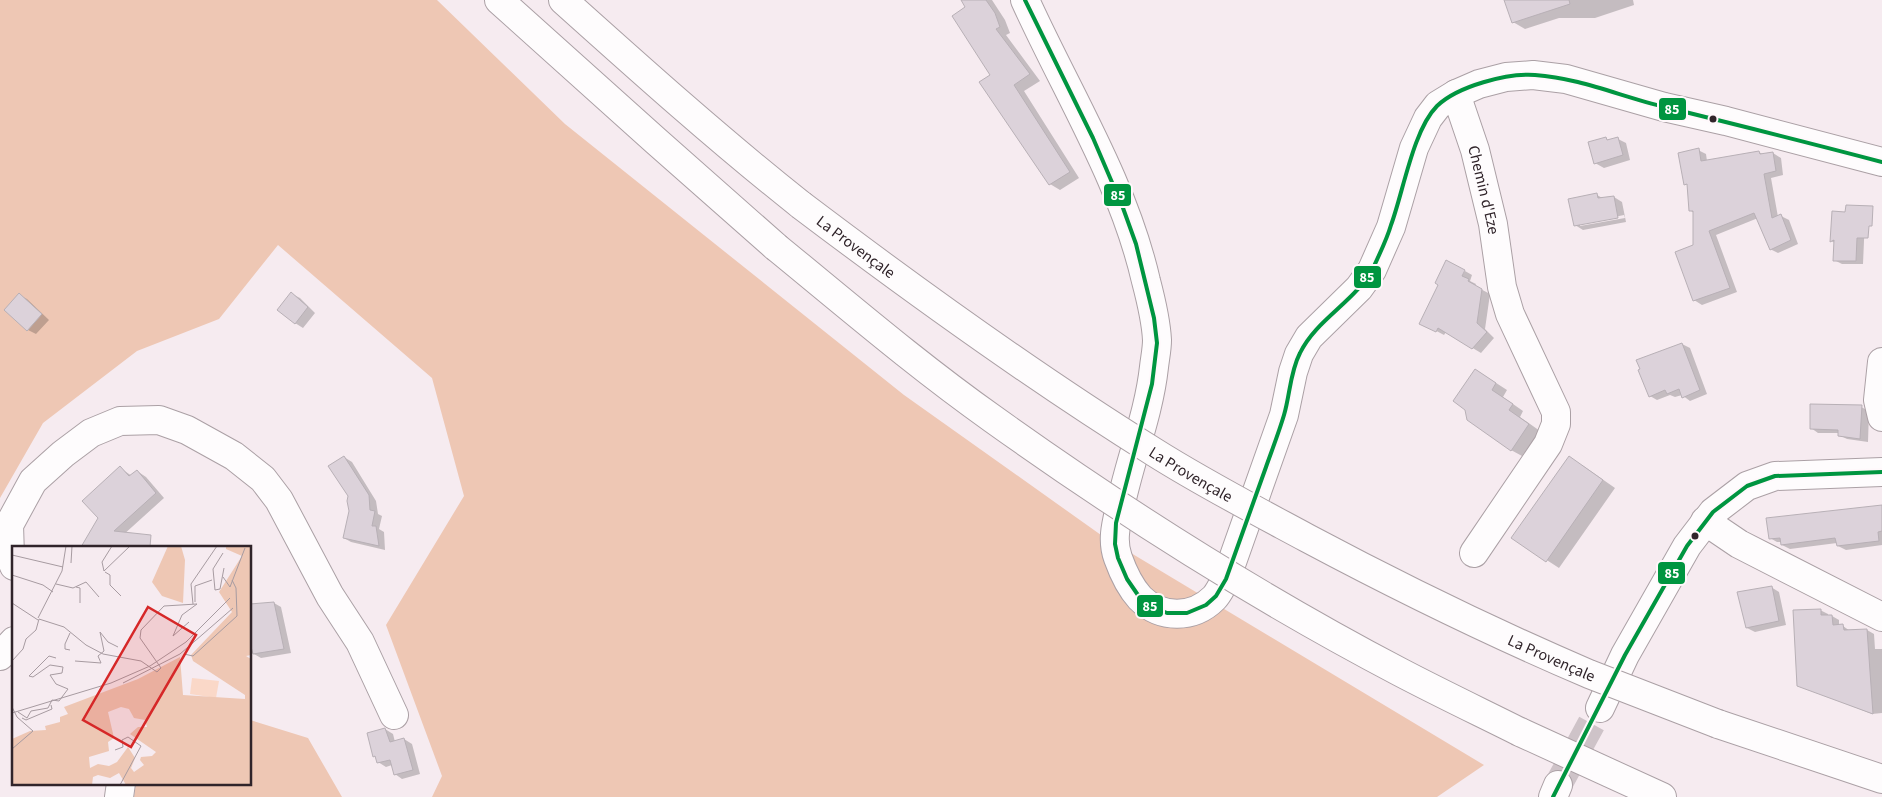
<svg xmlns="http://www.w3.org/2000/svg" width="1882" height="797" font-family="'Source Sans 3',sans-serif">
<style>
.forest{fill:#eec7b4}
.shadow{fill:#0003;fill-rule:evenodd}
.building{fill:#dcd2da;stroke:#b8b0b6}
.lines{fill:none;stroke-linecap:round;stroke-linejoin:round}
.minor-tunnel{stroke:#cec3c8;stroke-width:28;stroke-dasharray:28 14;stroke-linecap:butt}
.minor-casing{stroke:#aba0a5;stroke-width:30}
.highway-casing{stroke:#aba0a5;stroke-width:30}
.minor{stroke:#fefcfd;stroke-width:28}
.highway{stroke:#fefcfd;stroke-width:28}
.highway-bridge-casing{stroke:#aba0a5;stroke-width:30;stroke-linecap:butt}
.highway-bridge{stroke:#fefcfd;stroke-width:28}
.bus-1-casing{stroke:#fff8fb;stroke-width:8}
.bus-1{stroke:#009540;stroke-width:4}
.bus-dot{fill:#30242a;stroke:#fff8fb;stroke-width:2}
.labels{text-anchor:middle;stroke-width:4.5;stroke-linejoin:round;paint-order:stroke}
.street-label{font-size:16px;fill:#30242a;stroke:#fff8fb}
.inset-road{fill:none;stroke:#a79ba1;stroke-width:1}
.view{fill:#d62828;fill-opacity:0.15;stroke:#d62828;stroke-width:2.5}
.inset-edge{fill:none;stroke:#30242a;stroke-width:2.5}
.line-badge{stroke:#fff8fb;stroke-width:2}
.badge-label{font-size:14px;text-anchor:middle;font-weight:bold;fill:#fff}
</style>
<rect width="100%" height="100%" fill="#f6ebf0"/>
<path class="forest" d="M0 0H437L565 124 904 395 1101 535 1484 765 1437 797H432L442 776 386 625 464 496 432 378 278 245 219 319 137 351 43 423 0 498Z
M250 720 308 738 342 797H134L136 783H250Z"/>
<path class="shadow" d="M973 0H992L1005 20 1010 33 1006 35 1040 81 1024 91 1079 178 1060 190 1050 184 991 75 967 7Z
M1506 0H1633L1634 5 1595 18H1559L1525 29 1513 22Z
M1606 139 1610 141 1618 139 1626 143 1630 160 1604 168 1595 163Z
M1698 150 1706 154 1707 161 1759 152 1764 155 1773 153 1781 158 1783 175 1771 178 1778 217 1781 216 1789 220 1798 244 1778 253 1770 249 1758 218 1716 235 1737 292 1702 305 1694 300V213L1691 211 1689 186 1686 184Z
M1597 195 1604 199 1614 197 1622 202 1626 222 1583 230 1575 225ZM1624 215 1625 218 1580 226V224Z
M1865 218 1863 264H1842L1834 260 1835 243 1831 241Z
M1465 271 1472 275 1470 281 1476 284 1475 286 1490 294 1485 329 1494 338 1481 353 1446 332 1444 335 1429 327Z
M292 294 300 298 315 313 303 328 295 323Z
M19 295 27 299 49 320 36 334 28 330Z
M1682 344 1690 348 1707 394 1690 401 1682 395 1675 397 1670 395 1657 400 1650 396Z
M1476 370 1507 390 1503 397 1523 411 1520 417 1540 431 1522 456 1511 450Z
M1861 407 1869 411 1868 442 1847 439 1839 435V433H1818L1811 428Z
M344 457 352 462 376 501 378 514 382 516 379 529 384 532 385 550 351 542 344 538 350 511Z
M1582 465 1615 488 1559 568 1513 538Z
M120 468 132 476 137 471 146 477 164 498 122 536 137 547H82L99 518Z
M1882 506V545L1846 550 1838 546 1837 543 1790 549 1782 545V542H1777L1770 538Z
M1771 587 1779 592 1786 625 1755 632 1747 628Z
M274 603 281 607 291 653 261 658 254 654 253 649 250 648V605Z
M1820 610 1828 614V616H1832L1839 620V626H1843L1850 631 1867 630 1874 634 1875 649H1882V713L1872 714 1798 685Z
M385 729 393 734 395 742 404 739 412 744 420 774 402 779 395 774 392 765 386 767 378 762 377 758 374 756Z"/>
<path class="building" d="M961 0H986L995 13 1000 27 996 29 1030 74 1014 85 1070 172 1049 185 979 82 990 75 952 16 965 7Z
M1504 0H1569L1570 4 1512 23Z
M1606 137 1607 140 1618 137 1623 155 1594 164 1588 142Z
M1699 148 1701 161 1759 151 1760 154 1773 152 1776 171 1764 174 1772 218 1781 214 1791 240 1770 250 1754 213 1709 231 1730 288 1693 301 1675 252 1693 245V211H1689L1687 184 1684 185 1678 153Z
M1597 193 1598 198 1614 196 1618 218 1574 226 1568 199Z
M1846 205 1873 206 1872 226H1869L1868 238H1857L1856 261H1833L1834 240 1830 242 1832 211 1845 212Z
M1446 260 1465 270 1462 276 1469 279 1468 281 1482 289 1477 323 1487 332 1472 349 1438 328 1436 332 1419 324 1438 285 1435 283Z
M291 292 308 307 295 324 277 310Z
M19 293 42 314 27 331 4 310Z
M1682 343 1700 390 1682 398 1679 389 1667 394 1665 390 1649 397 1638 370 1640 369 1636 360Z
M1475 369 1496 383 1492 390 1513 404 1509 410 1529 424 1511 451 1467 420 1465 410 1453 401Z
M1810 404 1862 405 1860 439 1838 436V430L1810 429Z
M344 456 369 495 370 510 375 511 372 526H376L379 546 343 538 349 511 347 501 348 496 328 466Z
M1569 456 1603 480 1546 562 1511 538Z
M120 466 129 476 137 470 156 493 114 531 151 535 150 547H81L98 518 82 501Z
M1882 505V531L1878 532 1879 541 1837 546 1835 538 1781 545 1780 538 1769 539 1766 518Z
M1772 586 1779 621 1746 628 1737 592Z
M274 602 284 649 253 654 250 643V604Z
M1821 609V615H1832L1833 625 1843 624 1844 630 1867 629 1873 714 1797 686 1793 610Z
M385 728 390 742 404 738 413 770 394 775 390 760 377 763 375 756 373 757 367 733Z"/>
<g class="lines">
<path class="minor-tunnel" d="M1558 785 1600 708"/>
<g class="minor-casing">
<g id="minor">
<path d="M1025 0C1067 93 1123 181 1146 281 1151 300 1156 320 1157 340 1157 349 1155 358 1154 367 1149 413 1131 457 1121 503 1117 521 1111 539 1118 558 1123 572 1130 587 1140 598 1161 619 1193 619 1214 598 1219 593 1222 585 1226 579L1284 415 1293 372 1299 354 1309 337 1359 288 1372 270 1391 227 1414 148 1428 118 1438 105 1456 94 1479 84 1506 77 1533 75 1566 79 1664 107 1726 121 1882 162"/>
<path id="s1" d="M1456 94 1475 150 1493 224 1502 287 1510 314 1556 412V424L1548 444 1474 553"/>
<path d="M1882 362 1878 400 1882 417"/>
<path d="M1705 521 1739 544 1882 617"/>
<path d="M14 566 10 556 9 525 33 481 63 454 91 433 120 421 159 420 187 430 234 456 263 479 279 500 330 596 360 642 394 715"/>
<path d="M0 656 14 641"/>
<path d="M1600 708 1625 655 1687 546 1713 512 1747 486 1775 476 1882 472"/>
<path d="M119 797 121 783"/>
<path d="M1553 797 1558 785"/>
</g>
</g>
<g class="highway-casing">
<path id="highway" d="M499 0 656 141 776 247
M563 0C641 70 719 140 801 205
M1718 724 1882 779
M1520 732 1662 797"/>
</g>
<use href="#minor" class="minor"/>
<use href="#highway" class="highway"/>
<g class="highway-bridge-casing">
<g id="highway-bridge">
<path id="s2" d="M801 205C916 292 1032 376 1154 452 1203 483 1255 510 1307 538 1399 587 1493 633 1589 674 1632 691 1675 707 1718 724"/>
<path d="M776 247C847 305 918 366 993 419 1123 512 1259 598 1400 672 1440 693 1480 712 1520 732"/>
</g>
</g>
<use href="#highway-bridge" class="highway-bridge"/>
<g class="bus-1-casing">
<path id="bus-1" d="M1025 0 1093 138 1123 208 1136 244 1154 318 1157 343 1152 384 1116 523 1115 544 1118 558 1127 579 1140 598 1148 605 1167 613H1187L1206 605 1216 596 1226 579C1239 542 1253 504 1266 467 1272 450 1279 432 1284 415 1290 395 1290 372 1300 353 1317 318 1357 301 1374 266 1380 253 1387 239 1391 225 1403 193 1413 130 1437 106 1458 86 1507 73 1535 75 1580 78 1622 97 1665 107 1738 125 1810 143 1882 162
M1553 797 1625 655 1687 546 1713 512 1747 486 1775 476 1882 472"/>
</g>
<use href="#bus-1" class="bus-1"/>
</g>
<g class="bus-dot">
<circle cx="1713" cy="119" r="4.5"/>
<circle cx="1695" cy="536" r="4.5"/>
</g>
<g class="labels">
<g class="street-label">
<text dy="6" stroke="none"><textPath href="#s1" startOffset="100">Chemin d'Eze</textPath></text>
<text dy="6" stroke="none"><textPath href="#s2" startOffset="69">La Provençale</textPath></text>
<text dy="6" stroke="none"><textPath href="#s2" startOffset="474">La Provençale</textPath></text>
<text dy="6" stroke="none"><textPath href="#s2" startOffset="879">La Provençale</textPath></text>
</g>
</g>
<g transform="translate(12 546)">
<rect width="239" height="239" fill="#f6ebf0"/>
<path d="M180 132 207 135 204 152 178 148Z" fill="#fad8c8"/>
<path d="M156 0H169L173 14 171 57 150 50 140 36ZM214 0H239V109L234 110 239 113V239H114L107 227 98 232 86 229 81 231 80 239H0V193L18 185 34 184 33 180 48 176V171L56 168 52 161 126 133 168 111 171 149 233 153V149L181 115 179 109 220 66 207 46 230 10 214 3ZM109 161 117 163 122 172 133 174 135 181H126L118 188 144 206 140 210 129 211 128 214 132 219 122 226 119 222 123 212 116 201 105 216 97 220 86 218 78 222 77 211 97 205 96 196 102 192 96 166Z" fill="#eec7b4" fill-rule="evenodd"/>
<path class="inset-road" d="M100 0 90 16 92 25 118 0M211 7 201 23 203 44 208 43 212 22M0 9 51 21M59 17 60 0M93 26 98 29V39L109 50M0 29 31 39 41 46M211 31 218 41 233 2M44 38 61 42 74 36 87 51M64 41 68 42V57M183 56V40L200 34M0 57 26 74M181 58 179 38 205 0M26 72 50 25 54 0M27 73 52 81 74 99 91 108 129 115 145 126 149 122 128 92 129 84 152 60 185 58M161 90 170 69 185 58M161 90 177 76M58 104 53 103V98L58 87M172 108 181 110 225 70 224 42 220 34M0 115 11 103 14 93 24 84 27 73M63 115 89 117 86 110 92 105 88 86 96 96 106 101M111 137 168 108 221 62M0 161 5 171 21 185 0 203M6 166 15 172 19 165 36 162 40 154 47 155 56 143 44 138 38 129 50 127 51 121 38 119 21 131 17 130 37 110 44 112M0 167 99 137 138 120 174 96 218 52M10 172 14 174 40 163 39 159M103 204 111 201 110 194 116 191 129 200 108 239"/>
<path class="view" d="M136 61 184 89 119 201 71 174Z"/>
<rect width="239" height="239" class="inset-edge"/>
</g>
<g class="line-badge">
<rect x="1658" y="97" width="29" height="24" rx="5" fill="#009540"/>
<rect x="1103" y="183" width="29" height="24" rx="5" fill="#009540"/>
<rect x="1353" y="265" width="29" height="24" rx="5" fill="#009540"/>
<rect x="1657" y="561" width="29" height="24" rx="5" fill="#009540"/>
<rect x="1136" y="594" width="28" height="24" rx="5" fill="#009540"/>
</g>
<g class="badge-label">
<text x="1672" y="114">85</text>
<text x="1118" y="200">85</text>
<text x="1367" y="282">85</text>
<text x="1672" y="578">85</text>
<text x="1150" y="611">85</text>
</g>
</svg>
